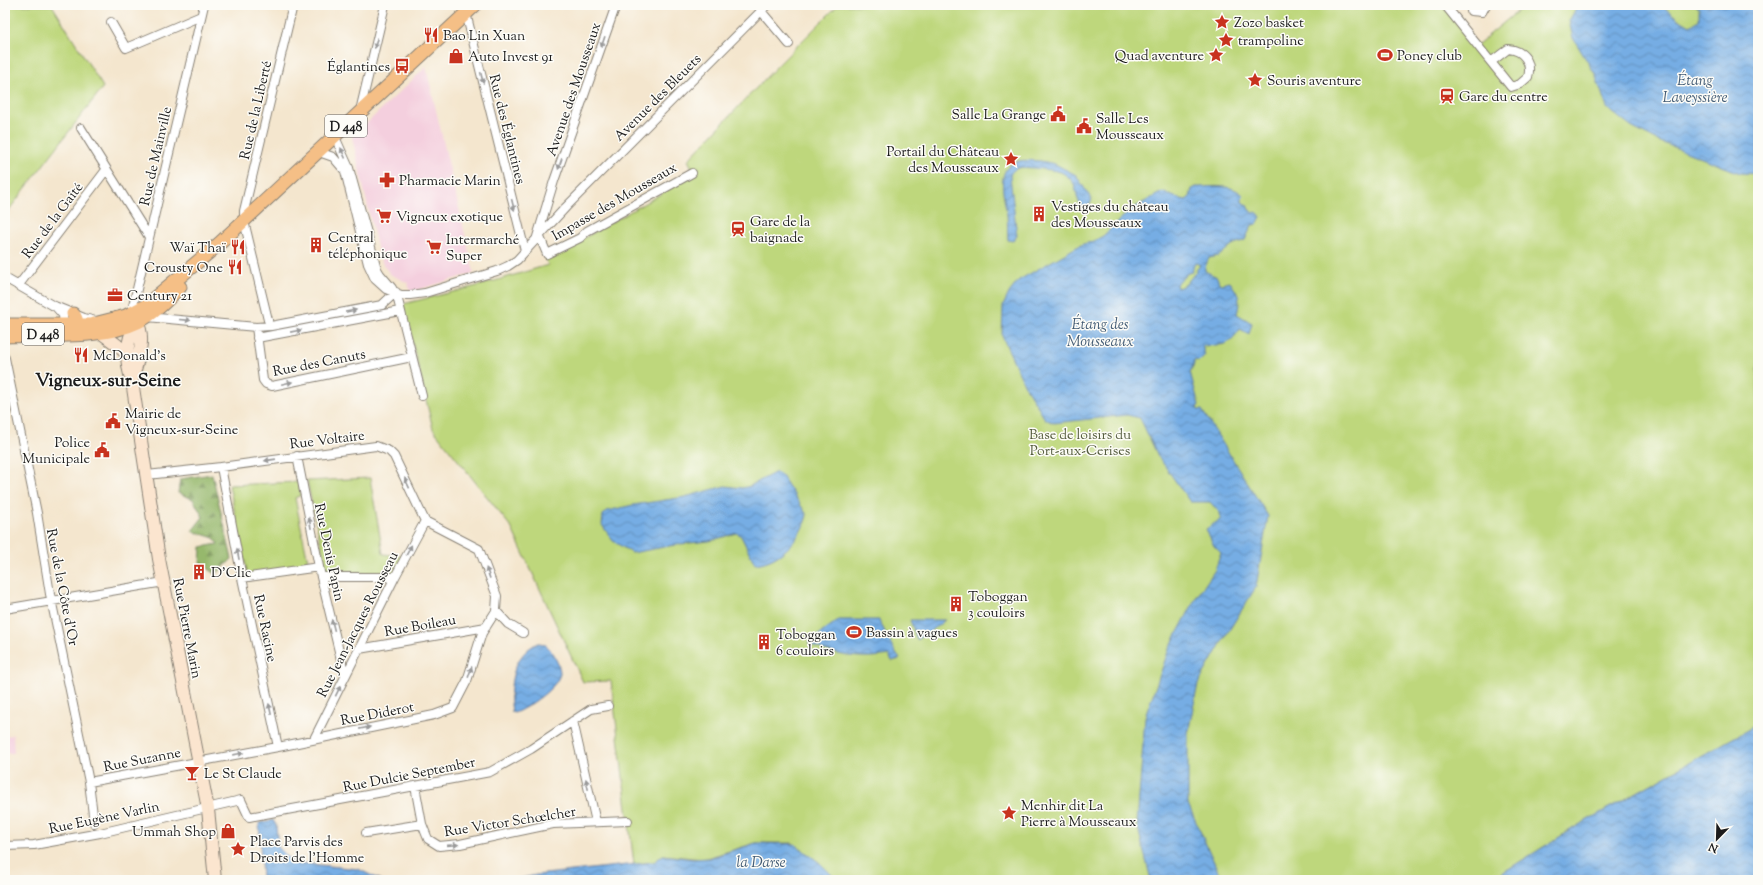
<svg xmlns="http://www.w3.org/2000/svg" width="1763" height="885" font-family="'Sorts Mill Goudy',serif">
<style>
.built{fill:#f4cfde}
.forest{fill:url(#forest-firs);stroke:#596a44}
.park{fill:#bed77c;stroke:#6d7a4c}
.water{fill:url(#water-waves);stroke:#496480;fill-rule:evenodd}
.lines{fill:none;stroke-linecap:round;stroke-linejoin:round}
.street-casing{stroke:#888175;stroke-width:10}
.secondary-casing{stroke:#888175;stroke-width:14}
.primary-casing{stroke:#888175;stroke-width:15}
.street{stroke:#fff;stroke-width:8}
.secondary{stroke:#fbe5cf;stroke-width:12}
.primary{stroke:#f5bf86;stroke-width:13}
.oneway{fill:#999}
.labels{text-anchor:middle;stroke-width:3;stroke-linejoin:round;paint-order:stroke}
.shield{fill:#fdfcf7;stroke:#605f5e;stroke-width:1}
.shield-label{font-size:13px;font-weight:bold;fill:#1c1c1c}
.poi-label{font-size:14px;fill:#1c1c1c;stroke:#fdfcf7;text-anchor:start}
.street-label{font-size:14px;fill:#1c1c1c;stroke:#fdfcf7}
.park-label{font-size:14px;fill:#555d3e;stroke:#fdfcf7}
.water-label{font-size:15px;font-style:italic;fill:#445d76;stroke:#fdfcf7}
.district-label{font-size:18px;font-weight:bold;fill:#1c1c1c;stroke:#fdfcf7}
</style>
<defs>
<pattern id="forest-firs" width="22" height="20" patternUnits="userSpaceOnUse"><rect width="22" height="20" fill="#96b86c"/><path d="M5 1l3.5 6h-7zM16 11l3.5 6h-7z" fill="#7a9558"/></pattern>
<pattern id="water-waves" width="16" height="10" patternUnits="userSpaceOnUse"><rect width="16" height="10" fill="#76ade4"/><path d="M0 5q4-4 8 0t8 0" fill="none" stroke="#608cb8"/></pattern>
</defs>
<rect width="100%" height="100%" fill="#fdfcf7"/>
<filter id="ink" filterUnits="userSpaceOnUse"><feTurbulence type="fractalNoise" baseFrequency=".025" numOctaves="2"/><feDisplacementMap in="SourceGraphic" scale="8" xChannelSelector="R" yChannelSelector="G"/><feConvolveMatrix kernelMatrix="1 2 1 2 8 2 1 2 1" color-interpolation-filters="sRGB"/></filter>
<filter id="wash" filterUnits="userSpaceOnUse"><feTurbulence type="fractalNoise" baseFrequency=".012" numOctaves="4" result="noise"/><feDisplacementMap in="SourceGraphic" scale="16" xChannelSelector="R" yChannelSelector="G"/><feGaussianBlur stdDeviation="0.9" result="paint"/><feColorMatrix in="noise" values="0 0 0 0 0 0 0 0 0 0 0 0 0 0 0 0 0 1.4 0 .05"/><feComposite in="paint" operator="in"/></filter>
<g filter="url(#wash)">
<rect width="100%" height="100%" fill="#f4e6ce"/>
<path class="built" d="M426 67 474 273 410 292 408 283 390 274 384 266 379 256 352 137Z
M13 735 14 753H5V736Z"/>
<path class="forest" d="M212 474 232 559 216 574 200 563 201 547 218 544 214 538 192 531 203 517 193 499 178 493 180 479Z"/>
<path class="park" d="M5 5H52L103 87 5 215Z
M838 5H1445L1477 45 1525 5H1758V724L1577 826 1491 880H837L820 863 792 843H756L703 859 663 855 654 862 634 864 611 681 583 682 511 527 433 429 403 304 481 285 548 265 545 257 586 237 695 174 688 160 779 64Z
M370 478 383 554 402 556 393 573H327L307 481Z
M298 482 301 495 295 498 309 566 248 576 229 485Z"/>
<path class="water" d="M1578 5H1665V8L1677 18 1690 26 1699 20V8L1695 5H1758V174L1740 173 1658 141 1631 127 1607 108 1595 74 1573 38 1569 21Z
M1041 161 1055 164 1076 175 1092 200 1088 207H1082C1075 199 1078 186 1070 179 1067 175 1062 172 1057 171 1052 170 1022 166 1019 168 1015 169 1011 171 1010 176L1017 236 1013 241 1008 240C1007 232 1008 223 1007 215 1005 200 994 169 1016 162 1023 159 1033 161 1041 161Z
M1196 187C1213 187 1232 183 1244 196L1242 198V202L1247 205 1249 210 1258 213 1261 217 1257 224 1252 225 1245 240 1232 245 1219 256 1209 258 1205 267V271L1217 277 1219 283 1221 284 1230 282C1239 295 1241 298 1237 314L1252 323 1249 334 1240 329C1228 347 1223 345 1202 346L1205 355 1199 361 1194 360V364L1190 372 1199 405 1197 408 1198 410H1202L1268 516 1256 587 1220 645 1198 684 1188 733V804L1222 880H1151L1137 824 1145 717 1169 649 1196 598 1215 570 1221 553 1214 546 1206 529 1221 519 1220 513 1210 502H1190L1158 456 1140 418 1127 415 1054 423 1045 419 1025 386 1002 336 1003 306 1009 293 1019 280 1075 248 1083 244 1092 242 1103 236 1130 210 1162 192 1180 199 1186 200 1190 197 1192 189ZM1196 263 1200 265C1194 273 1188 286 1177 288L1176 284 1188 273 1192 272 1194 265Z
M776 472 782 476 807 515C801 539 781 561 755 564L741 536 737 533 709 541 680 544 632 553 613 541 602 525 603 515 607 511 633 505 685 497 725 486 742 488 750 486Z
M838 620H879L895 652 900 659 892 661 889 655C860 660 834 656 808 643Z
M910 620H945L930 632 917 640Z
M538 643C545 643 549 647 552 653 556 659 560 666 560 673 559 687 526 709 514 713L512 712C508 686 512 655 538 643Z
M1758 724V880H1491L1577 826Z
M273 820 276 825 278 847 292 862 358 869 381 880H262L259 823Z
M756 843 795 844 820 863 837 880H513L536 875 654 862 663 855 693 859 709 858Z"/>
</g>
<g filter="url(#ink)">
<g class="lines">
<g class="street-casing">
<path id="street" d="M759 5 761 11 789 44
M1445 5 1511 87 1520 84 1528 77C1532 63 1524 50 1508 49L1491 62
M1471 5V11L1482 12 1486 5
M466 13 525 251
M111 22 126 48 201 16
M360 111 385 5
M81 128 149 237
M335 137 349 168 377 269 380 274 392 288
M319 152 333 157 345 171 368 264 375 279 386 289 401 295H410L425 293 497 271 508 266 517 260 566 207 767 5
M539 235 547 254 580 238 587 231 692 173
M537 237 554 181 616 5
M5 278 52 305 84 318 96 321
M18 286 106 170
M396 292 422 396
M55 306 63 315 64 325
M133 313V306L204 5
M147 317 256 327 271 326 382 305 396 292
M268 320 244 221V211L293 5
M256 327 263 380 266 384 272 386 412 357
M257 338 400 311
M5 358 37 513 50 594 89 782 94 823
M297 456 321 577 345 676
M221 467 242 578 278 747
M147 475 221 467 376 446 389 451 394 456 425 521 479 549 497 596 496 611 508 624 523 633
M321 577H395
M242 578 319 567
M5 609 164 582
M359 649 486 627
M573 721 596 822
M314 739 395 577 425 521
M89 782 278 747 434 715 453 708 467 681 482 633 496 611
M415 786 422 824 428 839 439 846 460 844 553 824 628 821
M366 833 422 824
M5 846 34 845 100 833 241 800 249 817 490 772 531 749 591 709 608 706"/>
</g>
<g class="secondary-casing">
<path id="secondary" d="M100 332 116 344 126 353
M132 381C136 363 147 340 137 322 125 341 125 361 132 381L159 559 208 809 215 880"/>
</g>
<g class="primary-casing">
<path id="primary" d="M5 325H90L126 316 145 306 220 243 475 5
M70 330 75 329C78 324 77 318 73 314
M5 336C46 334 101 340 138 322 154 314 167 300 180 287"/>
</g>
<use href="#street" class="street"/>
<use href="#secondary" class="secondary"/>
<use href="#primary" class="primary"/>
</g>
<defs><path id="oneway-solid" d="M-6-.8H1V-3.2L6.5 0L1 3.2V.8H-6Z"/></defs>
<g class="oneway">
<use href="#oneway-solid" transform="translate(603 42) rotate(109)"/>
<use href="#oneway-solid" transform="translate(376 43) rotate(103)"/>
<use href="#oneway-solid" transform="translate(482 78) rotate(76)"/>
<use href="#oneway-solid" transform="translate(343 153) rotate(-114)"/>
<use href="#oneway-solid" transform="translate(560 164) rotate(109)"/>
<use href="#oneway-solid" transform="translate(513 205) rotate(76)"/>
<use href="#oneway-solid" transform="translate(351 311) rotate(-11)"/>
<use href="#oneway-solid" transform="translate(185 320) rotate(5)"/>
<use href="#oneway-solid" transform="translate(296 331) rotate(-11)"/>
<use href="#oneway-solid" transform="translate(287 383) rotate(-12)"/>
<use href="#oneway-solid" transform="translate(270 460) rotate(172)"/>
<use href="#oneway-solid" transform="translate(407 483) rotate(-115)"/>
<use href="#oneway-solid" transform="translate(310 523) rotate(-101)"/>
<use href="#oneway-solid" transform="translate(409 550) rotate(-62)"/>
<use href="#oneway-solid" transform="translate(238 554) rotate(-101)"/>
<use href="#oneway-solid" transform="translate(488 573) rotate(-110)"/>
<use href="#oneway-solid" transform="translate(333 625) rotate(-104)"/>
<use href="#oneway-solid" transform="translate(470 672) rotate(-72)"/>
<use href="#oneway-solid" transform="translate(338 691) rotate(-64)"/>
<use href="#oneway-solid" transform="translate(270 709) rotate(-102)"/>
<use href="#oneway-solid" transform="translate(365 728) rotate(-11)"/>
<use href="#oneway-solid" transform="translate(238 754) rotate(-10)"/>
<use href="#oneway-solid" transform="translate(587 784) rotate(-102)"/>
<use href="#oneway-solid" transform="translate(453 845) rotate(-4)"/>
</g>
</g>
<defs>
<g id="sight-bare" transform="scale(1.2)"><path d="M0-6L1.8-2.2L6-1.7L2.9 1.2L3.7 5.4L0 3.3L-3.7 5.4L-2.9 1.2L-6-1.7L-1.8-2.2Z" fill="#c8321e" stroke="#fdfcf7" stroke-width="2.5" paint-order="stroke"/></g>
<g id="restaurant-bare" transform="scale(1.2)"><path d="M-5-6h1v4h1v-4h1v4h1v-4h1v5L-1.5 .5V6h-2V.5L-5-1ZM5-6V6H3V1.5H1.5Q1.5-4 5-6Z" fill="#c8321e" stroke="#fdfcf7" stroke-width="2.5" paint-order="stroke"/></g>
<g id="stadium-bare" transform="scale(1.2)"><path d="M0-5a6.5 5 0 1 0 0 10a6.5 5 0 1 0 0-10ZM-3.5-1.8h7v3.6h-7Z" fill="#c8321e" stroke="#fdfcf7" stroke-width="2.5" paint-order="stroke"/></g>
<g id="shop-bare" transform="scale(1.2)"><path d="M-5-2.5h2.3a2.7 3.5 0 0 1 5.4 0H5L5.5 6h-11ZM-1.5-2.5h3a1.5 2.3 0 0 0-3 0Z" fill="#c8321e" stroke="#fdfcf7" stroke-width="2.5" paint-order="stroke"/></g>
<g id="bus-bare" transform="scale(1.2)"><path d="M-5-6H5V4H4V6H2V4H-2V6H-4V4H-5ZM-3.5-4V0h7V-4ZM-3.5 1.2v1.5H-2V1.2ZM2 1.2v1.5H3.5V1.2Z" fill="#c8321e" stroke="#fdfcf7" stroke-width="2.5" paint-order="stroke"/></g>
<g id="station-bare" transform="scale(1.2)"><path d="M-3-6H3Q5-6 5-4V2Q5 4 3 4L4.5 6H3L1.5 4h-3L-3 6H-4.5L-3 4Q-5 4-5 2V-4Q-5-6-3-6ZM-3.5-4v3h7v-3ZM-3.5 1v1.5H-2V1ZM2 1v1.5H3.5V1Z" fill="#c8321e" stroke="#fdfcf7" stroke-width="2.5" paint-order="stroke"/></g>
<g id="civic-bare" transform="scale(1.2)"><path d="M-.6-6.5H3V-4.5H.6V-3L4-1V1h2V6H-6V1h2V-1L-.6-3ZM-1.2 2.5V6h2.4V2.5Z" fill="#c8321e" stroke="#fdfcf7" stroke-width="2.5" paint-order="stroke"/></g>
<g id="pharmacy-bare" transform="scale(1.2)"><path d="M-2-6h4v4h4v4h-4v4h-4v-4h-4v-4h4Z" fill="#c8321e" stroke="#fdfcf7" stroke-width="2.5" paint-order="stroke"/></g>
<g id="building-bare" transform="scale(1.2)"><path d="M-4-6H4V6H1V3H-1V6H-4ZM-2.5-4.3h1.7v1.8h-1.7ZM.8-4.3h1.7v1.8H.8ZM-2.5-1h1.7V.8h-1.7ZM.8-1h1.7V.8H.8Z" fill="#c8321e" stroke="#fdfcf7" stroke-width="2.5" paint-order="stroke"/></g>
<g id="supermarket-bare" transform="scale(1.2)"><path d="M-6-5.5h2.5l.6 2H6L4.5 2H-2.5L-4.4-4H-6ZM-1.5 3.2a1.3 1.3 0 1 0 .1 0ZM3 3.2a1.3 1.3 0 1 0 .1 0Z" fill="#c8321e" stroke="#fdfcf7" stroke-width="2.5" paint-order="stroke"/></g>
<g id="office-bare" transform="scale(1.2)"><path d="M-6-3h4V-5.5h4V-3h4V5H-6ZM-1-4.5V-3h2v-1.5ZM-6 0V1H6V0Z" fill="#c8321e" stroke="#fdfcf7" stroke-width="2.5" paint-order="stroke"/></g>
<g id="bar-bare" transform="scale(1.2)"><path d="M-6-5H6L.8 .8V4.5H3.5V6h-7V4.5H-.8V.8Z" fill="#c8321e" stroke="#fdfcf7" stroke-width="2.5" paint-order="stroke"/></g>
</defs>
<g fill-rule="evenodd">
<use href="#sight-bare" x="1222" y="22"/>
<use href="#restaurant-bare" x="431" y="35"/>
<use href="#sight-bare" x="1226" y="40"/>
<use href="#sight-bare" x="1216" y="55"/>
<use href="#stadium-bare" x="1385" y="55"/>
<use href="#shop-bare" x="456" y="56"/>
<use href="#bus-bare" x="402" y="66"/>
<use href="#sight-bare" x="1255" y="80"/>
<use href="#station-bare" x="1447" y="96"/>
<use href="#civic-bare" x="1058" y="114"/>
<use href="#civic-bare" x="1084" y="126"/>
<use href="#sight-bare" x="1011" y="159"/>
<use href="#pharmacy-bare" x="387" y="180"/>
<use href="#building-bare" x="1039" y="214"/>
<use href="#supermarket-bare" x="384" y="216"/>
<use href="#station-bare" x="738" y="229"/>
<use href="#building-bare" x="316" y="245"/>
<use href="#restaurant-bare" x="238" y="247"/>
<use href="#supermarket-bare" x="434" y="247"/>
<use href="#restaurant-bare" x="235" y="267"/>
<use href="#office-bare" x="115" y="295"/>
<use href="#restaurant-bare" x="81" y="355"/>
<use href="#civic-bare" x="113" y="421"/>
<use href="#civic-bare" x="102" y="450"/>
<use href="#building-bare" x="199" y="572"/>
<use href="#building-bare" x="956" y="604"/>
<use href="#stadium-bare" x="854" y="632"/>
<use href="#building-bare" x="764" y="642"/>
<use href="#bar-bare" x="192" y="773"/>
<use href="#sight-bare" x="1009" y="813"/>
<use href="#shop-bare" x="228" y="831"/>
<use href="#sight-bare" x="238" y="849"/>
</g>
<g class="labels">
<g class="shield">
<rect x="325" y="115" width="42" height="22" rx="3"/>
<rect x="22" y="323" width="42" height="22" rx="3"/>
</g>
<g class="shield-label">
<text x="346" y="131">D 448</text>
<text x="43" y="339">D 448</text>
</g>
<g class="poi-label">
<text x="1234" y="27">Zozo basket</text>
<text x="443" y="40">Bao Lin Xuan</text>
<text x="1238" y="45">trampoline</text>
<text x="1204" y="60" text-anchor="end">Quad aventure</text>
<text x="1397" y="60">Poney club</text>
<text x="468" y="61">Auto Invest 91</text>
<text x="390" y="71" text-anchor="end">Églantines</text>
<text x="1267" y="85">Souris aventure</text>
<text x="1459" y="101">Gare du centre</text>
<text x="1046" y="119" text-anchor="end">Salle La Grange</text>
<text x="1096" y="123">Salle Les<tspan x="1096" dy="16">Mousseaux</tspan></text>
<text x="999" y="156" text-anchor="end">Portail du Château<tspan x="999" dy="16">des Mousseaux</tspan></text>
<text x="399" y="185">Pharmacie Marin</text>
<text x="1051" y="211">Vestiges du château<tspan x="1051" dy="16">des Mousseaux</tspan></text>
<text x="396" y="221">Vigneux exotique</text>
<text x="750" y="226">Gare de la<tspan x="750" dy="16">baignade</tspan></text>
<text x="328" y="242">Central<tspan x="328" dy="16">téléphonique</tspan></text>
<text x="446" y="244">Intermarché<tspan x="446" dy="16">Super</tspan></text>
<text x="226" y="252" text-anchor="end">Waï Thaï</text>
<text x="223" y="272" text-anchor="end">Crousty One</text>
<text x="127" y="300">Century 21</text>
<text x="93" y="360">McDonald's</text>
<text x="125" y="418">Mairie de<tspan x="125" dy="16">Vigneux-sur-Seine</tspan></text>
<text x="90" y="447" text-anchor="end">Police<tspan x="90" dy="16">Municipale</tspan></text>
<text x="211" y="577">D'Clic</text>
<text x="968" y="601">Toboggan<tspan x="968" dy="16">3 couloirs</tspan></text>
<text x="866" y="637">Bassin à vagues</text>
<text x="776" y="639">Toboggan<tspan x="776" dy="16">6 couloirs</tspan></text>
<text x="204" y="778">Le St Claude</text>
<text x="1021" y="810">Menhir dit La<tspan x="1021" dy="16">Pierre à Mousseaux</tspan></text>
<text x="216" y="836" text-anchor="end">Ummah Shop</text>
<text x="250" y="846">Place Parvis des<tspan x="250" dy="16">Droits de l'Homme</tspan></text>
</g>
<g class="street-label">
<text transform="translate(573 89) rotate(-71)" y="5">Avenue des Mousseaux</text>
<text transform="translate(657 97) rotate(-45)" y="5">Avenue des Bleuets</text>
<text transform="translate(255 110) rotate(-77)" y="5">Rue de la Liberté</text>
<text transform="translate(508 129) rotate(76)" y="5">Rue des Églantines</text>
<text transform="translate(155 156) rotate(-77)" y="5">Rue de Mainville</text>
<text transform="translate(614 201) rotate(-30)" y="5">Impasse des Mousseaux</text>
<text transform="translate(52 220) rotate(-53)" y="5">Rue de la Gaîté</text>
<text transform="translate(319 362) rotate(-11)" y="5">Rue des Canuts</text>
<text transform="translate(327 439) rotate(-7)" y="5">Rue Voltaire</text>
<text transform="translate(330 552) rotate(78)" y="5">Rue Denis Papin</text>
<text transform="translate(63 587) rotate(79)" y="5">Rue de la Côte d'Or</text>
<text transform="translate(357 624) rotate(-63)" y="5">Rue Jean-Jacques Rousseau</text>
<text transform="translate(420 625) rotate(-10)" y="5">Rue Boileau</text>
<text transform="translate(188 628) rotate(79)" y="5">Rue Pierre Marin</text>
<text transform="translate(266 628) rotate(78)" y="5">Rue Racine</text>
<text transform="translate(377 713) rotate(-11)" y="5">Rue Diderot</text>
<text transform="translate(142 759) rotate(-11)" y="5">Rue Suzanne</text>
<text transform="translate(409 774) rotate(-11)" y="5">Rue Dulcie September</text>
<text transform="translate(104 817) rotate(-12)" y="5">Rue Eugène Varlin</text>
<text transform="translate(510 821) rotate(-9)" y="5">Rue Victor Schœlcher</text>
</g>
<g class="park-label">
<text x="1080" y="439">Base de loisirs du<tspan x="1080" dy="16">Port-aux-Cerises</tspan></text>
</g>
<g class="water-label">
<text x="1695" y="85">Étang<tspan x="1695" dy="17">Laveyssière</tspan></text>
<text x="1100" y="329">Étang des<tspan x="1100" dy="17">Mousseaux</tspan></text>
<text x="761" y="867">la Darse</text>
</g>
<g class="district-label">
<text x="108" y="386">Vigneux-sur-Seine</text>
</g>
</g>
<rect width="1763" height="885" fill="none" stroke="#fdfcf7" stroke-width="20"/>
<g transform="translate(1717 839) rotate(203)" stroke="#fdfcf7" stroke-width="3" paint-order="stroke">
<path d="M0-3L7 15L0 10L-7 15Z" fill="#1c1c1c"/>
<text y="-6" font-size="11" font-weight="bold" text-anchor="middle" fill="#1c1c1c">N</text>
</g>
</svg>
